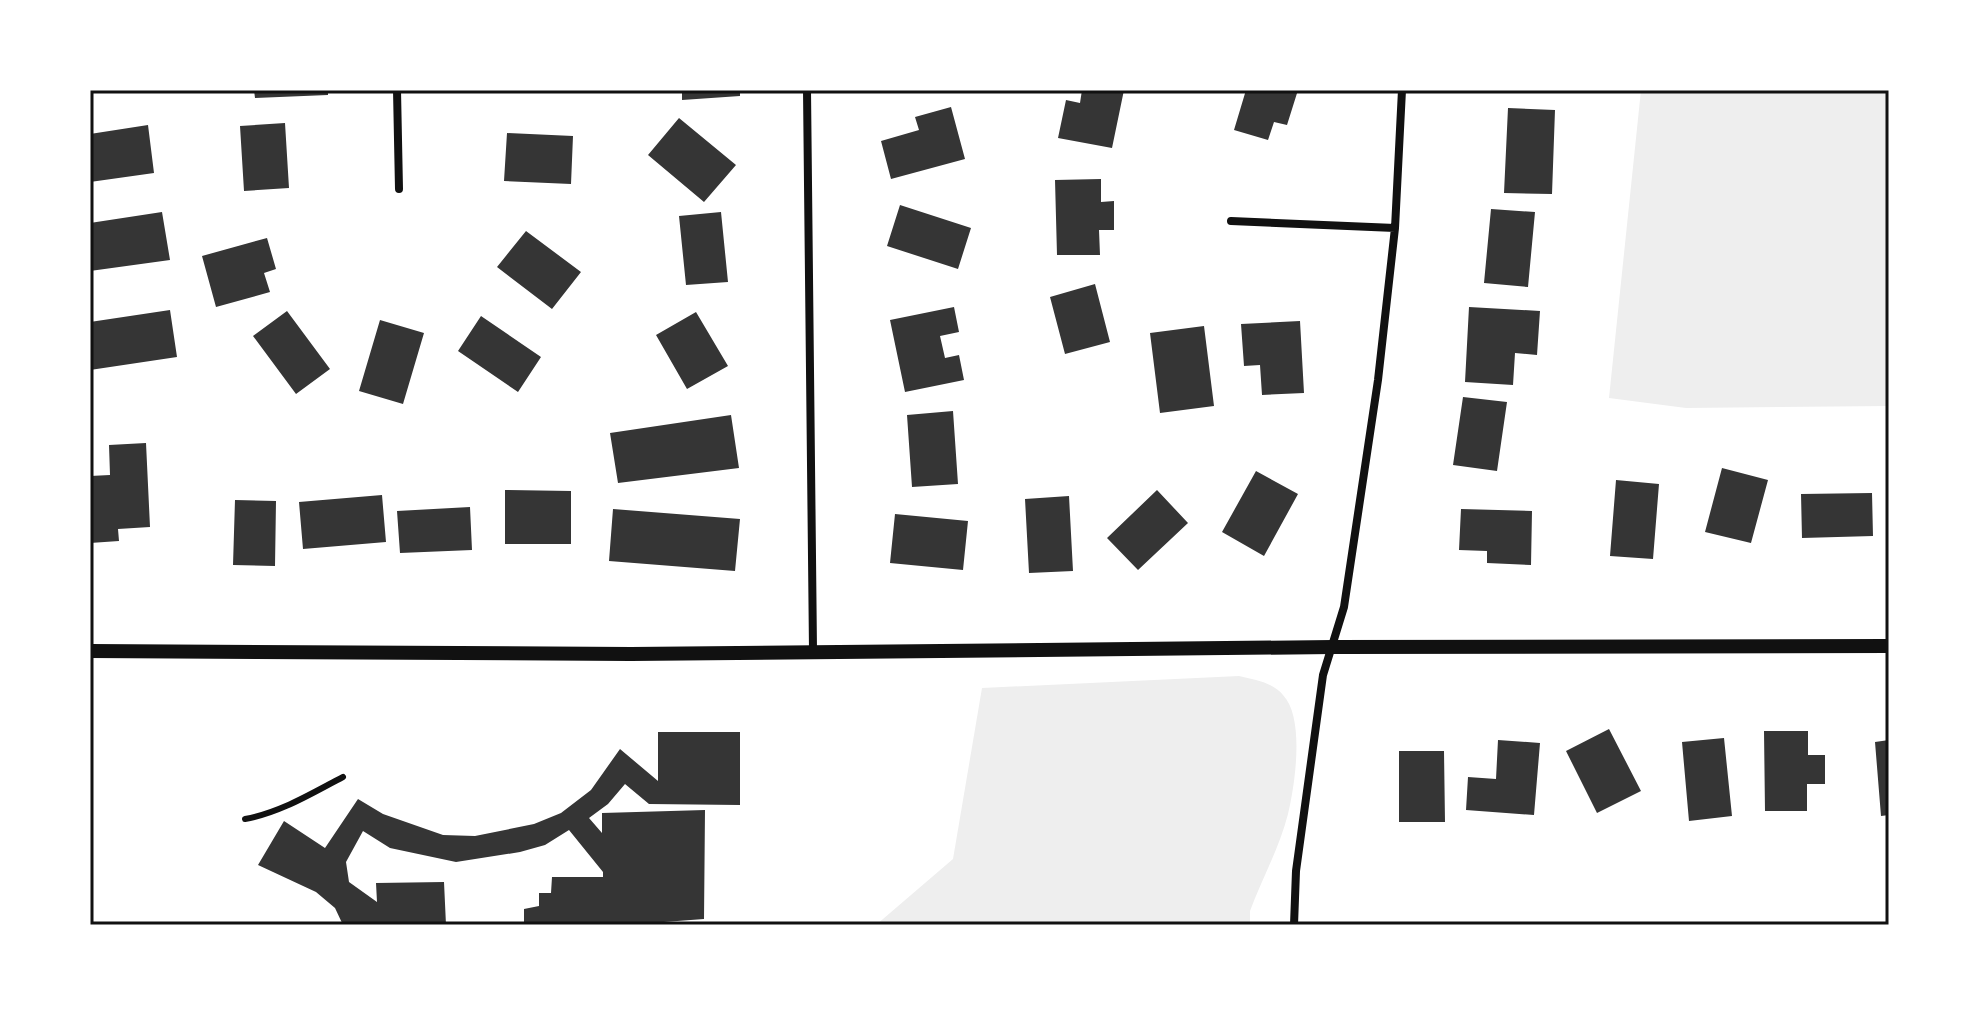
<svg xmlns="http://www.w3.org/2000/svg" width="1979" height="1015" font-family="Inter,sans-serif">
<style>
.green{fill:#eee}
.building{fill:#353535}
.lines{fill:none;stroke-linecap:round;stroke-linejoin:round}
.service{stroke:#111;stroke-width:6}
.minor{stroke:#111;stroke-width:8}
.tertiary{stroke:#111;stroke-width:14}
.neatline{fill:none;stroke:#111;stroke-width:3}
</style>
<rect width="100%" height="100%" fill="#fff"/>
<path class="green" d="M1641 90H1889V406L1686 408 1609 398Z
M1239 676C1255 680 1272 682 1283 695 1305 718 1295 785 1288 814 1280 846 1262 879 1250 911V925H876L953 859 982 688Z"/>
<path class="building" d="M254 90H328V95L255 98Z
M682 90H740V96L682 100Z
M1082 90H1124L1112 148 1058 138 1066 100 1080 103Z
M1246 90H1298L1287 125 1274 122 1268 140 1234 130Z
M951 107 965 159 891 179 881 141 919 130 915 117Z
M1508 108 1555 110 1552 194 1504 193Z
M679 118 736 165 704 202 648 155Z
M285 123 289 188 244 191 240 126Z
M148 125 154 173 90 182V134Z
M507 133 573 136 571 184 504 181Z
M1101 179V202L1114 201V230H1099L1100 255H1057L1055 180Z
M900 205 971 228 958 269 887 246Z
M1491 209 1535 212 1528 287 1484 283Z
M162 212 170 260 90 271V223Z
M721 212 728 282 686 285 679 216Z
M526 231 581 272 552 309 497 267Z
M267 238 276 269 264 273 270 292 216 307 202 256Z
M1095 284 1110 342 1065 354 1050 297Z
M954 307 959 332 940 336 945 358 959 355 964 380 905 392 890 320Z
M1469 307 1540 311 1537 355 1515 353 1513 385 1465 382Z
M170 310 177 357 90 370V322Z
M287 311 330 369 296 394 253 336Z
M696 312 728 366 687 389 656 335Z
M481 316 541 357 518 392 458 351Z
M380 320 424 333 403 404 359 391Z
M1300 321 1304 393 1262 395 1260 365 1244 366 1241 324Z
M1204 326 1214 406 1160 413 1150 333Z
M1463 397 1507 402 1497 471 1453 465Z
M953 411 958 484 912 487 907 415Z
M731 415 739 468 618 483 610 433Z
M146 443 150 527 118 529 119 541 90 543V476L110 475 109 445Z
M1722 468 1768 480 1751 543 1705 532Z
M1256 471 1298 494 1264 556 1222 532Z
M1616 480 1659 484 1653 559 1610 556Z
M505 490 571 491V544H505Z
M1157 490 1188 523 1138 570 1107 538Z
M1872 493 1873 536 1802 538 1801 494Z
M382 495 386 542 303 549 299 502Z
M1069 496 1073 571 1029 573 1025 499Z
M235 500 276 501 275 566 233 565Z
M470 507 472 550 400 553 397 511Z
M613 509 740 519 735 571 609 561Z
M1461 509 1532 511 1531 565 1487 563V551L1459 550Z
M895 514 968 521 963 570 890 563Z
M1609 729 1641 791 1597 813 1566 751Z
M1764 731H1808V755H1825V784H1807V811H1765Z
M658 732H740V805L649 804 625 784 608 804 589 818 602 833V813L705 810 704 919 624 925H524V909L539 906V893H551L552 877H603V872L569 830 545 845 520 852 456 862 390 848 363 831 346 862 349 882 377 902 376 883 444 882 446 925H343L335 908 316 892 258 865 284 821 325 848 358 799 383 814 443 835 475 836 534 824 561 813 591 790 620 749 658 781Z
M1724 738 1732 816 1689 821 1682 742Z
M1498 740 1540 743 1534 815 1466 810 1468 777 1496 779Z
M1889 740V815L1881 816 1875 742Z
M1399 751H1444L1445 822H1399Z"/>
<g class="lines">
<path class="service" d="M245 819C280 813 312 793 343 777"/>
<path class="minor" d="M397 90 399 189
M807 90 813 650
M1231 221 1395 228
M1294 925 1296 871 1323 675 1344 607 1378 380 1395 228 1402 90"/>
<path class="tertiary" d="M90 651 631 654 1333 647 1889 646"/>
</g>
<rect width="1979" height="1015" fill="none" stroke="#ffffff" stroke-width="184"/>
<rect x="92" y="92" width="1795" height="831" class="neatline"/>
</svg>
